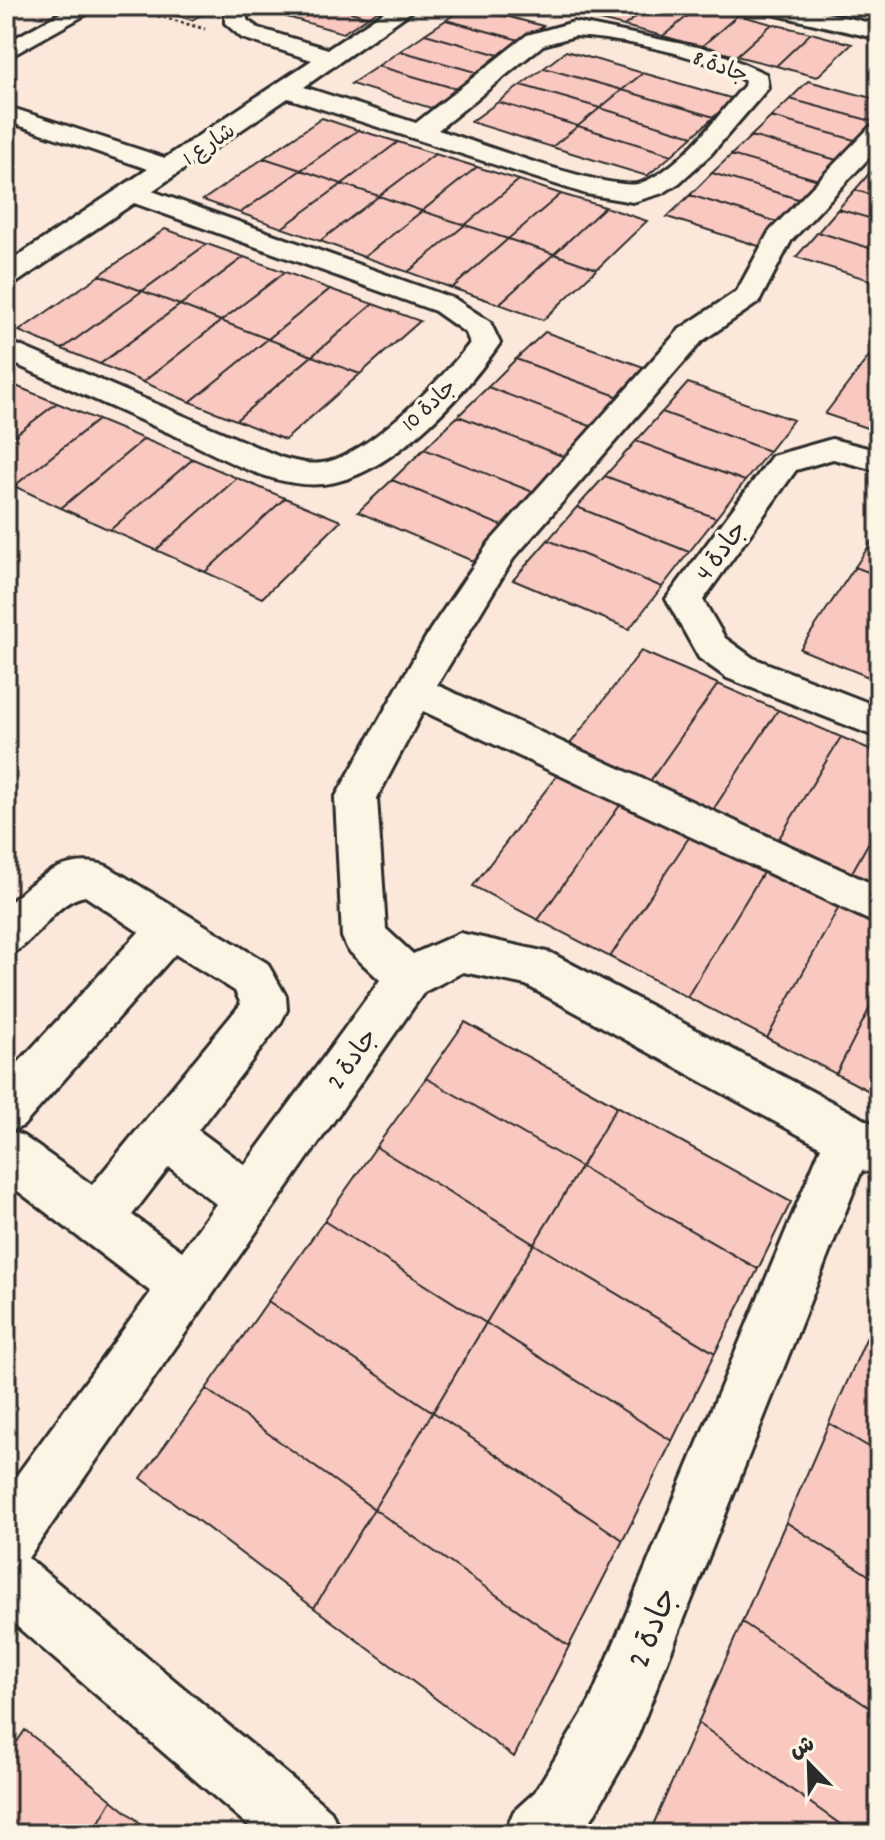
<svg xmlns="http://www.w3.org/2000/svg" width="885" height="1840" font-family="Dekko,'Playpen Sans Arabic',sans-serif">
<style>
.building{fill:#f9c9c1;stroke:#2b2b2b;stroke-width:2}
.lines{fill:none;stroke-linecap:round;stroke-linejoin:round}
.minor-casing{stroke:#2b2b2b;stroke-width:6}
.path{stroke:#2b2b2b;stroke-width:3;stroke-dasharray:3 3;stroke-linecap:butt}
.minor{fill:#fcf5e5;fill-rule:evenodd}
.labels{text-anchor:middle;stroke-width:7;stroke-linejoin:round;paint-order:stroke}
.far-street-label{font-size:22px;fill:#2b2b2b;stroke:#fcf5e5}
.street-label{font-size:26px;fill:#2b2b2b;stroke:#fcf5e5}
.near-street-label{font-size:32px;fill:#2b2b2b;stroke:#fcf5e5}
</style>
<rect width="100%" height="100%" fill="#fbe8da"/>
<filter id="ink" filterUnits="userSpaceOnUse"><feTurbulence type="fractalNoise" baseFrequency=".0125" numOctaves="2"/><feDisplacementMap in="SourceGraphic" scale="16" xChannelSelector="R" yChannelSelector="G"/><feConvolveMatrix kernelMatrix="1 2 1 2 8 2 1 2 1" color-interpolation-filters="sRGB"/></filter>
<g filter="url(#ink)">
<path class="building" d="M143 6H216L192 20Z
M285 6H330L368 17 343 33 273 13Z
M330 6H385L368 17Z
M466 6H469L543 26 523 41 446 20Z
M601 6H650L624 26 587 17Z
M650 6H700L663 36 624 26Z
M700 6 738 15 701 47 663 36Z
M738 15 772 24 736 56 701 47Z
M446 20 523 41 502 56 425 34Z
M772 24 811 33 776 66 736 56Z
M811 33 852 44 817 77 776 66Z
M425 34 502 56 479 73 400 51Z
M400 51 479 73 457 89 378 66Z
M566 51 643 73 622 90 544 68Z
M378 66 457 89 431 108 351 84Z
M544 68 622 90 600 108 521 85Z
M643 73 734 99 714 117 622 90Z
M808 81 879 100V123L790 99Z
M521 85 600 108 578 126 498 102Z
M622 90 714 117 693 136 600 108Z
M790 99 879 123V125L862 142 771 117Z
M498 102 578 126 552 147 471 122Z
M600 108 693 136 672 155 578 126Z
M771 117 862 142 844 162 751 136Z
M322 118 358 130 301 170 264 158Z
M578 126 672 155 647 176 552 147Z
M358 130 398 142 342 184 301 170Z
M751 136 844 162 826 182 731 155Z
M398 142 435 154 379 196 342 184Z
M435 154 477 167 422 211 379 196Z
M731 155 826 182 808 202 712 173Z
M264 158 301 170 240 213 203 200Z
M477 167 519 180 465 225 422 211Z
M873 169 879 171V197L855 190Z
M301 170 342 184 282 228 240 213Z
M712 173 808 202 787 225 690 195Z
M519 180 561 194 508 239 465 225Z
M342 184 379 196 320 241 282 228Z
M855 190 879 197V221L838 209Z
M561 194 605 207 554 254 508 239Z
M690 195 787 225 765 248 667 217Z
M379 196 422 211 364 257 320 241Z
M605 207 647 221 597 269 554 254Z
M838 209 879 221V251L818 232Z
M422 211 465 225 408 272 364 257Z
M465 225 508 239 452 288 408 272Z
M165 229 207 244 142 291 100 275Z
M818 232 879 251V283L796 257Z
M508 239 554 254 499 304 452 288Z
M207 244 244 257 180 305 142 291Z
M554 254 597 269 543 320 499 304Z
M244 257 285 272 221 321 180 305Z
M285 272 330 289 268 339 221 321Z
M100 275 142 291 62 349 19 331Z
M330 289 373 304 312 356 268 339Z
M142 291 180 305 100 364 62 349Z
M373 304 420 321 360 374 312 356Z
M180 305 221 321 143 382 100 364Z
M221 321 268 339 190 402 143 382Z
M545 332 652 370 625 399 516 359Z
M268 339 312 356 236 420 190 402Z
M870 355 879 358V432L825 414Z
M312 356 360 374 285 440 236 420Z
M516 359 625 399 598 429 488 387Z
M688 383 793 420 769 451 662 412Z
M11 384 57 403 6 442V388Z
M488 387 598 429 570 459 458 416Z
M57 403 98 420 14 486 6 483V442Z
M662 412 769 451 745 481 636 441Z
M458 416 570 459 538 494 424 449Z
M98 420 144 439 61 508 14 486Z
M144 439 193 459 110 530 61 508Z
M636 441 745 481 716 518 605 476Z
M424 449 538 494 507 528 392 480Z
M193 459 237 478 156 550 110 530Z
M605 476 716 518 689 552 577 507Z
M237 478 285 498 205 572 156 550Z
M392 480 507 528 475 562 358 512Z
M285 498 341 521 262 598 205 572Z
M577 507 689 552 662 587 548 540Z
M879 531V576L855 567Z
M548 540 662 587 629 629 513 580Z
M855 567 879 576 876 680 800 649Z
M641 651 718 684 650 781 570 744Z
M718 684 778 710 713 810 650 781Z
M778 710 841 737 778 840 713 810Z
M841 737 879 753V824L851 874 778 840Z
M558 774 621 804 538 920 473 886Z
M621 804 690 836 610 957 538 920Z
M879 824V887L851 874Z
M690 836 764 871 687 997 610 957Z
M764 871 839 907 767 1038 687 997Z
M839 907 879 926V990L836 1074 767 1038Z
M879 990V1096L836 1074Z
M465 1022 617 1106 581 1167 426 1078Z
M426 1078 581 1167 534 1244 376 1147Z
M617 1106 791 1202 758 1269 581 1167Z
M376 1147 534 1244 486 1323 324 1221Z
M581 1167 758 1269 715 1353 534 1244Z
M324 1221 486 1323 433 1412 268 1301Z
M534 1244 715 1353 672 1441 486 1323Z
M268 1301 433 1412 374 1509 206 1389Z
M486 1323 672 1441 623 1540 433 1412Z
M869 1332 879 1338V1453L829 1423Z
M206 1389 374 1509 314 1608 141 1478Z
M433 1412 623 1540 569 1646 374 1509Z
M829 1423 879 1453V1582L786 1522Z
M374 1509 569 1646 514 1757 314 1608Z
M786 1522 879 1582V1714L742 1622Z
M742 1622 879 1714V1834H854L698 1723Z
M698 1723 854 1834H649Z
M25 1730 112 1800 92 1834H6V1758Z
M112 1800 154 1834H92Z"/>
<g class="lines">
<g class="minor-casing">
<path id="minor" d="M73 6H101L6 59V43Z
M230 6H255L247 14V20L258 28 328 49 393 6H419L304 87 416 123 527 35 574 22 712 50 766 74 768 88 711 154 679 183 663 193 633 202 586 194 288 98 152 191 455 299 490 322 500 343C464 395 389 478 323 484 272 489 218 455 174 435 118 410 62 385 6 360V340L280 457C293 461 308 465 322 463 367 457 443 378 470 343L466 333 435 311 134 203 16 283 6 286V264L148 169 6 121V106L165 158 312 60 242 38 225 23V12ZM575 36C622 39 705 55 745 81L744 86C714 119 683 167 641 183 613 194 474 141 438 130L543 45Z
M757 6H797L879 25V39L760 11Z
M879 124V147L791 241 759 302 702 341 513 559 437 685 879 887V925L423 711 377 798 386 929 413 954 460 933 551 953 879 1127V1176L862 1170 634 1745 583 1834H504L514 1811 535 1792 590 1701 821 1147 526 985 463 972 424 992 28 1558 331 1811 341 1834H258L6 1617V1490L151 1292 6 1182V1076L139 932 85 896C52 902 37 945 6 956V907C33 879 67 852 107 866L267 963 286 996 287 1010 280 1024 198 1130 245 1165 380 980 348 950 342 937 335 798 430 630 489 543 680 329 737 291 769 232 870 127ZM175 954 235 991 241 1004 92 1185 23 1136 11 1131 23 1126ZM169 1167 216 1204 182 1251 132 1215Z
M832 439 879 451V471L833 459 796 470 703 600 725 638 753 658 879 707V738L727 678 699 658 666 599 772 456Z"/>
</g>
<path class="path" d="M123 6 205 29"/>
<use href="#minor" class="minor"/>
</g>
</g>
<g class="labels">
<g class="far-street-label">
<text transform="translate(721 65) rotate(20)" y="8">جادة 8</text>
<text transform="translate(208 143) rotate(-34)" y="8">شارع 1</text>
<text transform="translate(428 404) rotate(-43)" y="8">جادة 10</text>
</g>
<g class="street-label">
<text transform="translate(720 550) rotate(-53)" y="9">جادة 4</text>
<text transform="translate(351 1058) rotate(-55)" y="9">جادة 2</text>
</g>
<g class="near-street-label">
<text transform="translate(651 1627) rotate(-68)" y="11">جادة 2</text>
</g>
</g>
<rect width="885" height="1840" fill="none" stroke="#fcf5e5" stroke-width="32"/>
<rect x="16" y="16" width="853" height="1808" fill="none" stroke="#2b2b2b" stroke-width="3" filter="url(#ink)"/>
<g transform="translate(809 1764) rotate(337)" stroke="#fcf5e5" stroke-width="6" paint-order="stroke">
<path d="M0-6L14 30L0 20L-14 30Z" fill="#2b2b2b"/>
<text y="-12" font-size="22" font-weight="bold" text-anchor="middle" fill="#2b2b2b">ش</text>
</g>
</svg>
